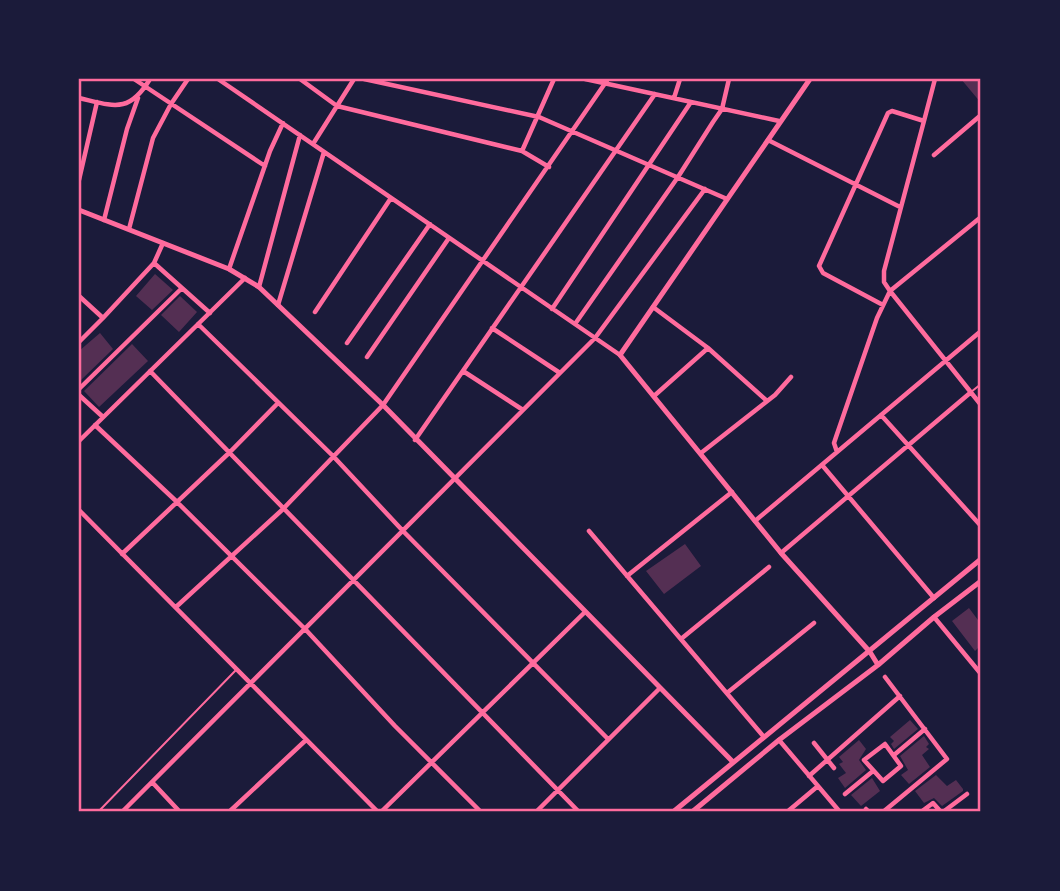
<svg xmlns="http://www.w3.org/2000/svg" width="1060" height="891" font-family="'Noto Sans',sans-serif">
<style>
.building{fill:#542f53}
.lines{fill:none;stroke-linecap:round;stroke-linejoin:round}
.service{stroke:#ff6b9d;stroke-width:2}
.minor{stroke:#ff6b9d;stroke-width:4.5}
.tertiary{stroke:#ff6b9d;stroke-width:5}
.neatline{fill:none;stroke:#ff6b9d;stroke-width:2.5}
</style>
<rect width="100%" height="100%" fill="#1b1b3a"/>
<path class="building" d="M961 79H981V103Z
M155 274 173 290 152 310 136 296Z
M180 296 197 312 179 332 161 315Z
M100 333 113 349 79 382V351Z
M132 344 148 361 99 407 84 391Z
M685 544 701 566 664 594 646 571Z
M969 608 981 624V645L975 651 952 621Z
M910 720 918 729 894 749 891 744 894 741 890 737Z
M924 736 929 744 926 747 929 749 922 755 930 767 909 784 901 775 908 770 900 756Z
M859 740 866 749 859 760 866 770 845 788 838 778 846 773 839 764 843 762 839 757Z
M936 775 947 786 956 780 963 789V791L942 806 934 798 924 803 915 791Z
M872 778 880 791 861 806 851 795Z"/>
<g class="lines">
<path class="service" d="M971 392 981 384
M98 812 236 670"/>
<path class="minor" d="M134 79 265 166
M218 79 620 355
M300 79 337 106 522 151 549 167
M364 79 539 117 727 199
M585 79 779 121
M79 98C114 106 129 114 150 79
M674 98 680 79
M924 121 935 79
M768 140 900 207
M313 144 354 79
M522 151 554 79
M934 155 981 115
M79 180 97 102
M981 217 890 291 981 405
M104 220 127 129 138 98
M129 229 153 138 171 104 188 79
M154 263 210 313
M229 269 270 151 283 123
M259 287 300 135
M79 296 103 318 79 342
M278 305 324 152
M653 307 708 348 767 401
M552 309 691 102
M315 312 391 198
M103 318 154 263 163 243
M198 324 333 456 403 531 608 739
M575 324 678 177 713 122 722 109 729 79
M492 328 560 373
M347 343 430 224
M367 357 449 238
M150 371 579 812
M463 371 523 410
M79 389 182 288
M79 395 103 417
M654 396 708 348
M881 415 981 526
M95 425 176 501 306 630 395 726 481 812
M415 440 655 94
M79 441 245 278
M837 452 834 443 836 437 877 318 890 291 884 282V271L924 121 892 111 888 113 819 266 823 273 883 305
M701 453 775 395 791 377
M822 465 934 598
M79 510 378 812
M755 521 981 331
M589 531 764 737
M781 553 970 393
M122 554 230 452 278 403
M627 576 732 492
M176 607 282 510 383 405 608 79
M934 617 981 674
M681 639 769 567
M727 693 814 623
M779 740 840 812
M814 743 834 768
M885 744 901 766 883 781 864 760Z
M894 755 925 729
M809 776 900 696
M152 782 180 812
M845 794 873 771
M866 809 869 812
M122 812 595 338 705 189
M229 812 306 740
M381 812 585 612
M536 812 660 688
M787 812 818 786
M883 812 947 759 885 677
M921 812 933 803 941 812
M943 812 967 794"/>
<path class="tertiary" d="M810 79 620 355 781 553 870 652 878 665
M79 210 229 269 259 287 383 405 733 762
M673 812 981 559
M692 812 779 740 878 665 934 617 981 581"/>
</g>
<rect width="1060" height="891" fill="none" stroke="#1b1b3a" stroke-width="161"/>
<rect x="80" y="80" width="899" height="730" class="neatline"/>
</svg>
